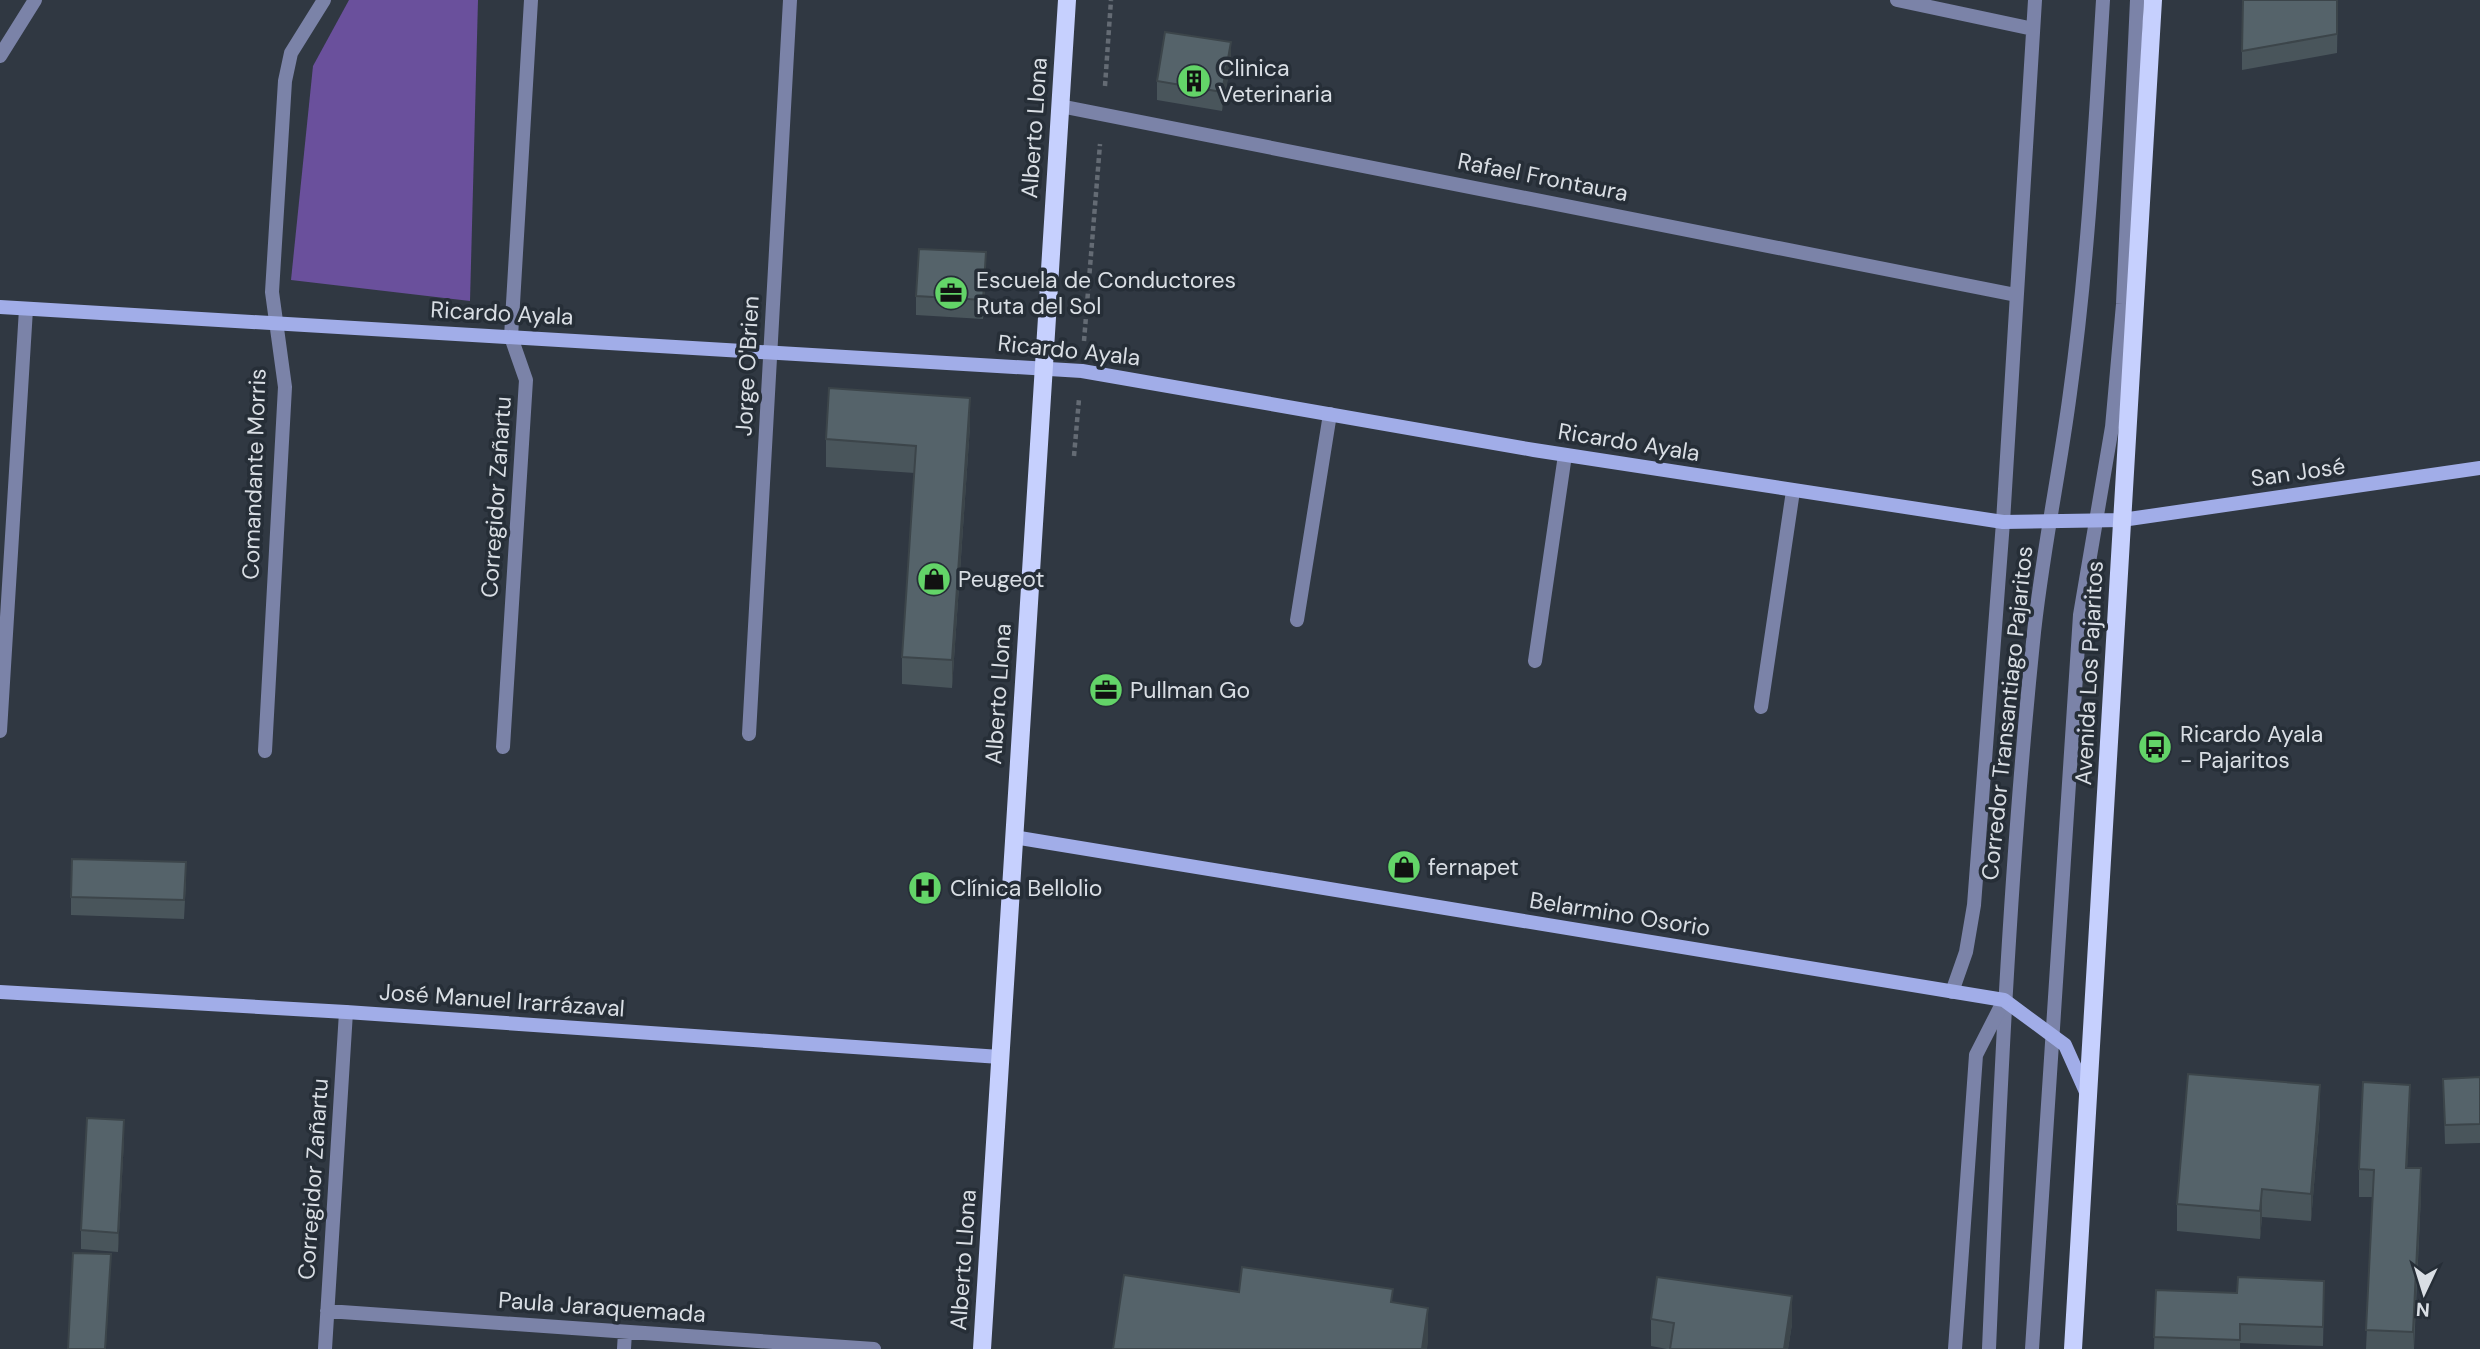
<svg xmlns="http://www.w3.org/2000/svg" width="2480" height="1349" font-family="'DM Sans',sans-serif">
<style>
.green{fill:#6a509c}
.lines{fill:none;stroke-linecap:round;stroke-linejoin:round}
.path{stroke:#646b74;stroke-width:4.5;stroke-dasharray:5 3.5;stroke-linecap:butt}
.lane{stroke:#7b83a8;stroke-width:14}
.street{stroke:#7b83a8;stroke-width:14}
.secondary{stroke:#a1ade8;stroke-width:14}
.primary{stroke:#c6d0fe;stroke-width:18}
.wall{fill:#49555b}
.shaded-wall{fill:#3c454a}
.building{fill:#55636a;stroke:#3c454a;stroke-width:2}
.labels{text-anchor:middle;stroke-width:7;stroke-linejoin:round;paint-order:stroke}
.poi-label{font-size:23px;fill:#d9dee4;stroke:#262e37;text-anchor:start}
.street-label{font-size:23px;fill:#d9dee4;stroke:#262e37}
</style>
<rect width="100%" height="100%" fill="#303842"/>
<path class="green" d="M349 0H478L470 301 291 280 313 66Z"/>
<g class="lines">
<path class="path" d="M1105 86 1111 0
M1084 341 1100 144
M1074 456 1079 399"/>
<path class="lane" d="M1989 1349C1999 1113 2009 877 2033 642 2041 559 2059 477 2070 393 2088 263 2095 131 2103 0
M2032 1349 2080 615 2112 427 2123 304 2137 0"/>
<path class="street" d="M1897 0 2033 29
M0 56 35 0
M1060 106 2016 295
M1297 620 1330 414
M1535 661 1565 455
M1761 707 1793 491
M0 731 26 309
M749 734 790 0
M503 747 526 380 511 337 531 0
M265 751 285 387 272 292 285 81 291 53 324 0
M1952 992 1966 952 1974 905 2003 522 2035 0
M327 1311 874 1349
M325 1349 346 1012
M624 1349 625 1332
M1955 1349 1976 1055 2004 1000"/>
<path class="secondary" d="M0 307 1082 371 1534 450 2003 522 2122 520 2480 468
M1014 837 2004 1000 2065 1045 2086 1092
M0 992 346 1012 1000 1057"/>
<path class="primary" d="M982 1349 1067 0
M2073 1349 2153 0"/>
</g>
<path class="wall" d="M2338 0 2337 53 2242 70V51Z
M1231 61 1222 111 1157 100V81Z
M986 271 983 319 916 315V296Z
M970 426 952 688 902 684V657L915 473 826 467V439Z
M186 881 184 919 71 915V897Z
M2480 1077V1143L2445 1144 2443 1079Z
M2320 1112 2311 1221 2262 1217 2260 1239 2177 1231V1204Z
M2410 1112 2407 1168 2421 1195 2414 1349H2366L2373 1197H2359V1169Z
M124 1139 118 1252 81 1249V1230Z
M2156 1290 2324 1299 2323 1346 2240 1343V1349H2154Z
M1651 1319 1792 1324 1788 1349H1667L1651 1346Z"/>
<path class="shaded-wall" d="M1231 42V61L1222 111V92Z
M986 252V271L983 319V300Z
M970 398V426L952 688V660Z
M2320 1085V1112L2311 1221V1194Z
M2410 1085V1112L2406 1195V1168Z
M124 1120V1139L118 1252V1233Z
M2421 1168V1195L2413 1349V1332Z
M2262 1189V1217L2260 1239V1211Z
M111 1254 106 1349H105Z
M1792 1296V1324L1788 1349H1784Z
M1428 1308V1343L1427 1349H1422Z"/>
<path class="building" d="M2243 0H2337V34L2242 51Z
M1165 32 1231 42 1222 92 1157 81Z
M919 249 986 252 983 300 916 296Z
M829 388 970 398 952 660 902 657 916 446 826 439Z
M72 859 186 862 184 900 71 897Z
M2188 1074 2320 1085 2311 1194 2262 1189 2260 1211 2177 1204Z
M2480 1077V1124L2445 1125 2443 1079Z
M2363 1082 2410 1085 2406 1168H2421L2413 1332 2366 1330 2374 1170 2359 1169Z
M87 1118 124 1120 118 1233 81 1230Z
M73 1253 111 1254 105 1349H68Z
M1242 1267 1393 1289 1391 1302 1428 1308 1422 1349H1113L1124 1275 1239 1292Z
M1657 1277 1792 1296 1784 1349H1670L1674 1323 1651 1319Z
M2238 1277 2324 1281 2323 1327 2240 1324V1340L2154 1337 2156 1290 2237 1293Z"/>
<defs>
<g id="building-disc" transform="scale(1.75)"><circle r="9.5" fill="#63d468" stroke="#262e37"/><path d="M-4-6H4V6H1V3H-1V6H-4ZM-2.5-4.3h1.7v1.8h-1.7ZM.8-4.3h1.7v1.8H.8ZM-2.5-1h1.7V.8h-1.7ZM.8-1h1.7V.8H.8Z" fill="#111"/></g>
<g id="office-disc" transform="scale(1.75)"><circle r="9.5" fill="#63d468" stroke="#262e37"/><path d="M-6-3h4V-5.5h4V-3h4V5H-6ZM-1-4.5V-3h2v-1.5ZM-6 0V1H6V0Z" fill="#111"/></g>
<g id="shop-disc" transform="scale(1.75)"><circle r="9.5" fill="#63d468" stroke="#262e37"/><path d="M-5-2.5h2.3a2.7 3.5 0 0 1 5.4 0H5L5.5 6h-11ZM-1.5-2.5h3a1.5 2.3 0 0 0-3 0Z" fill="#111"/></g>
<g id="bus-disc" transform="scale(1.75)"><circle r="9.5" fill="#63d468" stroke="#262e37"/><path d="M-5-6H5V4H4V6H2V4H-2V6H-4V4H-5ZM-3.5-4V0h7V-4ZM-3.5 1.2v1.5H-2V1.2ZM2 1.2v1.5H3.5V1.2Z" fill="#111"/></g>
<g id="hospital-disc" transform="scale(1.75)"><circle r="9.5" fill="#63d468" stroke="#262e37"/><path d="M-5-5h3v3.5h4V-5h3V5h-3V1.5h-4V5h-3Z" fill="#111"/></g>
</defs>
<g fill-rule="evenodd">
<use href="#building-disc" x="1194" y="81"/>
<use href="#office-disc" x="951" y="293"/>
<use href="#shop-disc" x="934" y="579"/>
<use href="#office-disc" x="1106" y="690"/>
<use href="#bus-disc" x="2155" y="747"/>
<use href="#shop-disc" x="1404" y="867"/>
<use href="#hospital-disc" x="925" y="888"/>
</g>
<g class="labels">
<g class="poi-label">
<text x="1218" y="76">Clinica<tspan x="1218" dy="26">Veterinaria</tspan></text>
<text x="976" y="288">Escuela de Conductores<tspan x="976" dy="26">Ruta del Sol</tspan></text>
<text x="958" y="587">Peugeot</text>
<text x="1130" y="698">Pullman Go</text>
<text x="2180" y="742">Ricardo Ayala<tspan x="2180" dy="26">- Pajaritos</tspan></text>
<text x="1428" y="875">fernapet</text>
<text x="950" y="896">Clínica Bellolio</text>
</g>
<g class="street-label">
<text transform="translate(1034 128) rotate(-86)" y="8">Alberto Llona</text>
<text transform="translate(1543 177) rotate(11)" y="8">Rafael Frontaura</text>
<text transform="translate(502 313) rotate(3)" y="8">Ricardo Ayala</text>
<text transform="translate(1069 350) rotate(6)" y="8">Ricardo Ayala</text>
<text transform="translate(747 366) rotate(-87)" y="8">Jorge O'Brien</text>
<text transform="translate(1629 442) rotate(9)" y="8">Ricardo Ayala</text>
<text transform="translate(2298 472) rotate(-8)" y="8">San José</text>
<text transform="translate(254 474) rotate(-88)" y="8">Comandante Morris</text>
<text transform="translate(496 497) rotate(-86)" y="8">Corregidor Zañartu</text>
<text transform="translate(2089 673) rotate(-87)" y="8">Avenida Los Pajaritos</text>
<text transform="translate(998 694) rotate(-86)" y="8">Alberto Llona</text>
<text transform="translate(2007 713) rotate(-84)" y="8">Corredor Transantiago Pajaritos</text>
<text transform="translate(1620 914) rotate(9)" y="8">Belarmino Osorio</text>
<text transform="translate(502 1000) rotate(4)" y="8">José Manuel Irarrázaval</text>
<text transform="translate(313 1179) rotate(-86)" y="8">Corregidor Zañartu</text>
<text transform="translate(963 1260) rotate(-86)" y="8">Alberto Llona</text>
<text transform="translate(602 1307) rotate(4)" y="8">Paula Jaraquemada</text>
</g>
</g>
<g transform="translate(2424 1293) rotate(184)" stroke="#262e37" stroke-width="5" paint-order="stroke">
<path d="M0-5L12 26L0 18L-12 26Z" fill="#d9dee4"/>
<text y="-10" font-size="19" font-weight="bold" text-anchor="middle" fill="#d9dee4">N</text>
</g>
</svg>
